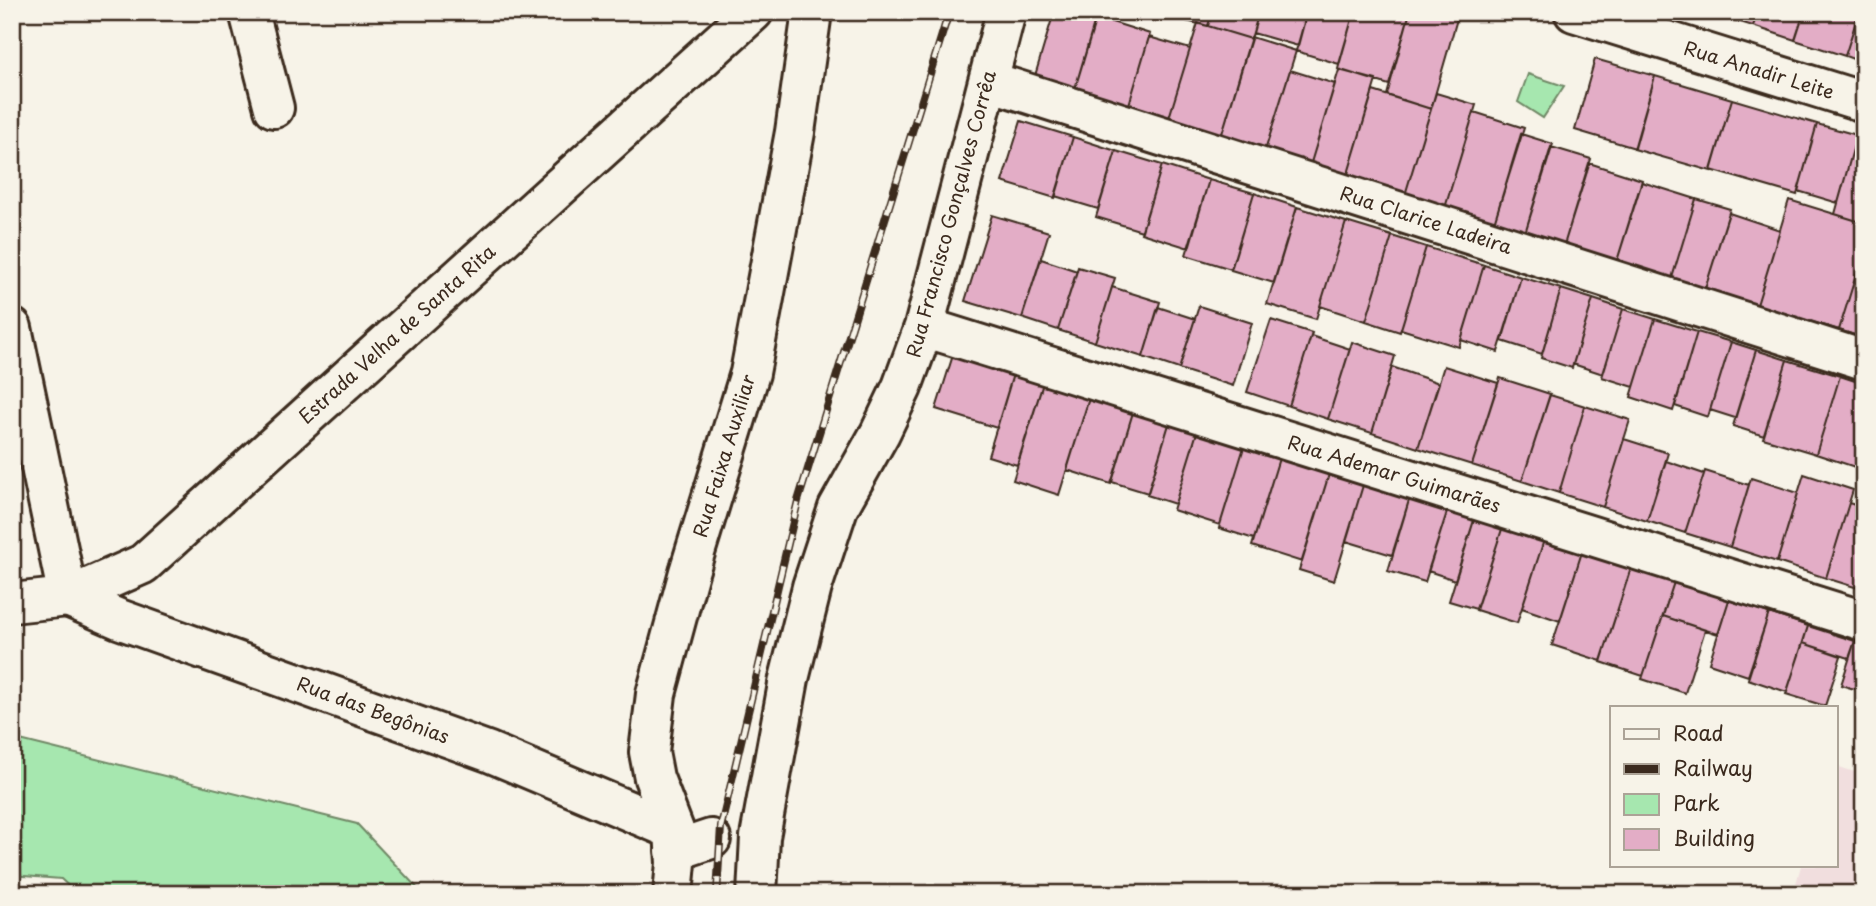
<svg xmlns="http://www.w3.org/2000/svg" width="1876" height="906" font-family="'Playpen Sans',sans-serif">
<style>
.built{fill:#f1dede}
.green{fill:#a6e7af;stroke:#708866;stroke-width:2}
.building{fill:#e3adc6;stroke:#3b2a1e;stroke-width:2}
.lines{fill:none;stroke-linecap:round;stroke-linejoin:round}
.minor-casing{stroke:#3b2a1e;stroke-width:44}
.major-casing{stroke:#3b2a1e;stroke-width:44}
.minor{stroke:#f7f3e8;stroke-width:38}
.major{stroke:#f7f3e8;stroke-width:38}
.rail-casing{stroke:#3b2a1e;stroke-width:8}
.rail{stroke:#f7f3e8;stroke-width:5;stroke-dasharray:16;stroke-linecap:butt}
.labels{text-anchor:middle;stroke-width:7;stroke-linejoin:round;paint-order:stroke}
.street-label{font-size:19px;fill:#3b2a1e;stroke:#f7f3e8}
</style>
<rect width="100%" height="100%" fill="#f7f3e8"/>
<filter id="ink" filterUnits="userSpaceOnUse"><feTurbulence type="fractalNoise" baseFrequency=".0143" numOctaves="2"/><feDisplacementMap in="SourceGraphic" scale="14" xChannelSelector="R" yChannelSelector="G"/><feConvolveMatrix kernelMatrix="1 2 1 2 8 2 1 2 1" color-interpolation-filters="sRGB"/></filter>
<g filter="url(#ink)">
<path class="built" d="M1836 766 1864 775V894H1793L1801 866H1836Z"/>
<path class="green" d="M1528 74 1564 86 1543 118 1518 102Z
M12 738 357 824 423 894H77L61 879 12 875Z"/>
<path class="building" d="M1054 12H1098L1074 92 1034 79Z
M1165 12H1212L1208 26 1164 16Z
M1212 12H1259L1251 39 1208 26Z
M1259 12H1307L1298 46 1253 33Z
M1307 12H1354L1339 64 1296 51Z
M1354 12H1410L1389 85 1338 69Z
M1410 12H1459L1431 109 1387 95Z
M1722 12H1758L1753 26 1720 16Z
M1758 12H1804L1795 40 1753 26Z
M1804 12H1859L1845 56 1795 40Z
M1859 12H1864V63L1845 56Z
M1096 17 1150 34 1128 108 1074 92Z
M1198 23 1251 39 1221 137 1168 121Z
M1149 37 1190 49 1168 121 1128 108Z
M1251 37 1296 51 1265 151 1221 137Z
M1595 59 1655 76 1635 148 1575 130Z
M1290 70 1335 84 1310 166 1265 151Z
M1339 70 1376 80 1347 177 1310 166Z
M1655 76 1732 99 1711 171 1634 149Z
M1373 91 1431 109 1405 195 1347 177Z
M1436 93 1476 105 1445 208 1405 195Z
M1732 99 1817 124 1797 195 1711 170Z
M1474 112 1524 128 1494 223 1445 208Z
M1021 121 1073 137 1055 198 1002 182Z
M1817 124 1857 135 1838 203 1798 191Z
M1521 134 1553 144 1525 233 1494 223Z
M1857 135 1864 137V223L1835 214Z
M1073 137 1116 151 1098 209 1055 196Z
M1551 147 1591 159 1564 245 1525 233Z
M1116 151 1162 165 1142 231 1096 217Z
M1589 163 1642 180 1617 261 1564 245Z
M1162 165 1209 180 1189 248 1141 233Z
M1209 180 1254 193 1231 269 1186 255Z
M1642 182 1696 199 1672 278 1617 261Z
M1254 193 1297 207 1274 283 1231 270Z
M1696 199 1730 209 1705 289 1672 278Z
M1789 200 1864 223V249L1839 330 1757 305Z
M1297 207 1346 222 1316 319 1267 304Z
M1729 213 1780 230 1757 305 1705 289Z
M992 215 1049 232 1022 318 965 301Z
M1346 222 1392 236 1366 321 1320 306Z
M1392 236 1426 247 1400 332 1366 321Z
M1426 247 1484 265 1459 347 1401 329Z
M1864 249V338L1839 330Z
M1041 259 1077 271 1058 330 1022 318Z
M1484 265 1521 277 1498 352 1461 340Z
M1078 267 1115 278 1095 342 1058 330Z
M1521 277 1561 289 1542 354 1502 341Z
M1112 287 1160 302 1143 357 1095 342Z
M1561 289 1593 299 1572 368 1541 358Z
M1593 299 1623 309 1603 374 1573 364Z
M1199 306 1252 323 1233 386 1179 369Z
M1158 307 1195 319 1179 369 1143 357Z
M1623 309 1655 319 1634 387 1602 377Z
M1655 319 1697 332 1673 411 1631 397Z
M1271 320 1312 333 1289 406 1247 392Z
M1697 332 1731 342 1708 417 1675 406Z
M1311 336 1350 349 1328 419 1289 406Z
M1352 342 1395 356 1372 433 1328 419Z
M1731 342 1756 350 1735 418 1710 410Z
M1756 350 1787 360 1764 436 1733 426Z
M954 352 1014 371 997 428 936 409Z
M1787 360 1840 376 1816 454 1763 438Z
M1444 366 1498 383 1472 465 1418 448Z
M1392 367 1439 383 1418 448 1372 433Z
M1014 371 1044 380 1017 465 988 456Z
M1840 376 1864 384V460L1861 469 1816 454Z
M1500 378 1550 394 1522 481 1472 465Z
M1044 380 1090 395 1059 495 1013 480Z
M1090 395 1134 409 1111 484 1067 470Z
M1550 395 1585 406 1559 493 1522 481Z
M1585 406 1630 420 1603 507 1559 493Z
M1134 409 1170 421 1148 493 1112 482Z
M1170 421 1198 429 1175 504 1147 495Z
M1198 429 1245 444 1220 525 1173 510Z
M1624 439 1668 453 1647 521 1603 507Z
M1245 444 1280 455 1254 539 1219 528Z
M1280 455 1330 471 1302 562 1252 546Z
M1666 461 1704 474 1685 533 1647 521Z
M1330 471 1364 482 1334 581 1299 570Z
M1705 471 1749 485 1730 547 1685 533Z
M1804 474 1853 490 1826 578 1777 562Z
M1751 478 1798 493 1777 562 1730 547Z
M1364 482 1410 497 1392 555 1346 541Z
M1410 497 1448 509 1425 582 1388 571Z
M1849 503 1864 508V590L1826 578Z
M1448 509 1475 517 1455 580 1428 571Z
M1475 517 1503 526 1476 609 1449 601Z
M1503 526 1544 540 1517 623 1476 610Z
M1544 540 1582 552 1560 621 1522 608Z
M1582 552 1631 568 1601 661 1552 645Z
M1631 568 1674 582 1643 676 1601 662Z
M1674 582 1729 600 1718 634 1663 616Z
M1729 600 1769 613 1748 676 1709 663Z
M1769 613 1808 626 1787 692 1748 679Z
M1663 616 1705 630 1685 693 1642 679Z
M1808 626 1855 641 1849 658 1803 643Z
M1855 641 1864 644V692L1841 685Z
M1803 643 1841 656 1825 706 1786 694Z"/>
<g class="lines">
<g class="minor-casing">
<path id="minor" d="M249 12 274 108
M989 81 1864 360
M924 327 1864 621
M12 328 68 597 119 619 489 752 674 830
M675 851 711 839
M673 894 676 863 674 830 654 778 649 752 656 694 689 572 750 373 795 132 812 12
M757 894 760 837 789 679 812 587 838 508 880 433 902 387 924 327 1006 12"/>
</g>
<g class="major-casing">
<path id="major" d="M1574 12 1864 102
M12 603 68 597 143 564 753 12"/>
</g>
<use href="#minor" class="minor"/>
<use href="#major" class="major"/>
<g class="rail-casing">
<path id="rail" d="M717 894 721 826 798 501 949 12"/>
</g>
<use href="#rail" class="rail"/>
</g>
</g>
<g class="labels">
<g class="street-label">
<text transform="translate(1759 70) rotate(17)" y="7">Rua Anadir Leite</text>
<text transform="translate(951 214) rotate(-75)" y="7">Rua Francisco Gonçalves Corrêa</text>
<text transform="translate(1426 220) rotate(18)" y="7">Rua Clarice Ladeira</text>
<text transform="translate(397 334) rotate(-42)" y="7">Estrada Velha de Santa Rita</text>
<text transform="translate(724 456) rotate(-73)" y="7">Rua Faixa Auxiliar</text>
<text transform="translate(1394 474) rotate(17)" y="7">Rua Ademar Guimarães</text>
<text transform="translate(373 710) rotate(20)" y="7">Rua das Begônias</text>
</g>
</g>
<rect width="1876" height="906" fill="none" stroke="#f7f3e8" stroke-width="42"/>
<rect x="21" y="21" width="1834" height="864" fill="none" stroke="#3b2a1e" stroke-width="2.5" filter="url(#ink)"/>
<rect x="1610" y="706" width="228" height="161" fill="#f7f3e8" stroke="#aca397" stroke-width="2"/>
<rect x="1624" y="729" width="35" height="10" fill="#f7f3e8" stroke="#aca397" stroke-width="2"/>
<text x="1673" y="741" font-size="21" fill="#3b2a1e">Road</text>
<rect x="1624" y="764" width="35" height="10" fill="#3b2a1e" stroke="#aca397" stroke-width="2"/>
<text x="1673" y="776" font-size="21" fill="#3b2a1e">Railway</text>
<rect x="1624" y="794" width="35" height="21" fill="#a6e7af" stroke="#aca397" stroke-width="2"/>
<text x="1673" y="811" font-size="21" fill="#3b2a1e">Park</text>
<rect x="1624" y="829" width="35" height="21" fill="#e3adc6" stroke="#aca397" stroke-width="2"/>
<text x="1673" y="846" font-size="21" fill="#3b2a1e">Building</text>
</svg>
